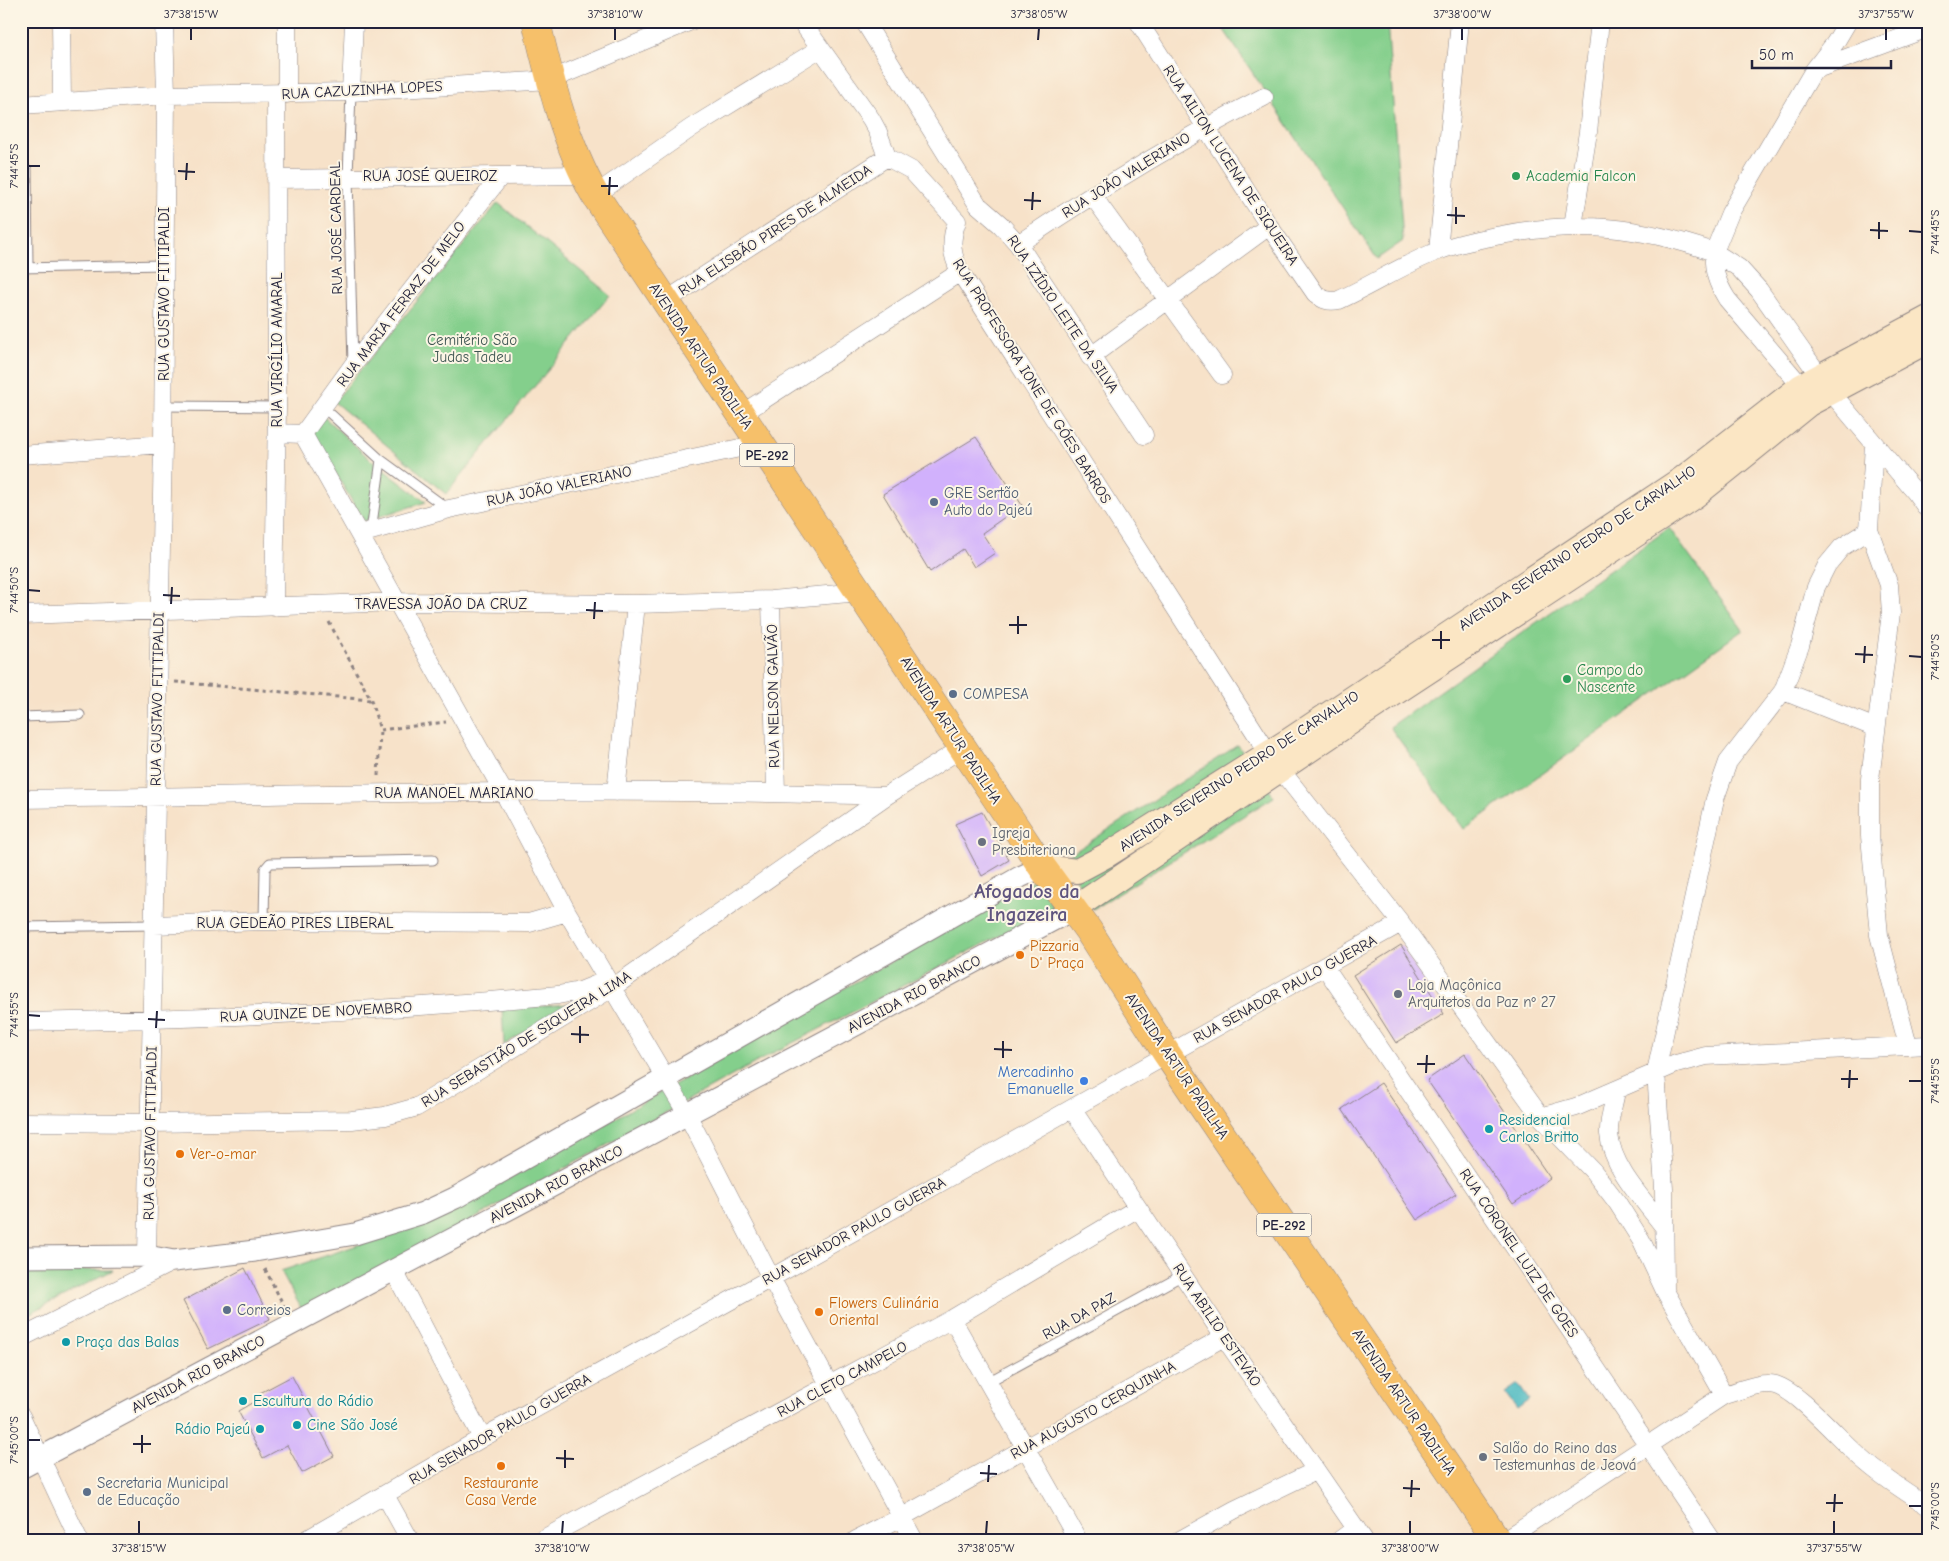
<svg xmlns="http://www.w3.org/2000/svg" width="1949" height="1561" font-family="'Comic Neue',sans-serif">
<style>
.green{fill:#84cf8c;stroke:#537864}
.water{fill:#4ab9c1;stroke:#366e7e}
.building{fill:#d1b1fc}
.lines{fill:none;stroke-linecap:round;stroke-linejoin:round}
.service-casing{stroke:#8c8282;stroke-width:11}
.minor-casing{stroke:#8c8282;stroke-width:19}
.tertiary-casing{stroke:#8c8282;stroke-width:23}
.secondary-casing{stroke:#8c8282;stroke-width:26}
.primary-casing{stroke:#8c8282;stroke-width:29}
.path{stroke:#8c8282;stroke-width:3;stroke-dasharray:4 4;stroke-linecap:butt}
.service{stroke:#fff;stroke-width:9}
.minor{stroke:#fff;stroke-width:18}
.tertiary{stroke:#fff;stroke-width:21}
.secondary{stroke:#fbe6c4;stroke-width:24}
.primary{stroke:#f6c06b;stroke-width:28}
.ticks{fill:none;stroke:#22223b;stroke-width:2}
.leisure-dot{fill:#2e9e5b;stroke:#fcf5e5;stroke-width:2}
.service-dot{fill:#5c6f8a;stroke:#fcf5e5;stroke-width:2}
.worship-dot{fill:#6b7280;stroke:#fcf5e5;stroke-width:2}
.food-dot{fill:#e8710a;stroke:#fcf5e5;stroke-width:2}
.shop-dot{fill:#3f7fe0;stroke:#fcf5e5;stroke-width:2}
.culture-dot{fill:#0f9aa8;stroke:#fcf5e5;stroke-width:2}
.labels{text-anchor:middle;stroke-width:4;stroke-linejoin:round;paint-order:stroke}
.shield{fill:#fcf5e5;stroke:#63616e;stroke-width:1}
.shield-label{font-size:14px;font-weight:bold;fill:#22223b}
.street-label{font-size:15px;fill:#22223b;stroke:#fcf5e5}
.leisure-label{font-size:15px;fill:#27864d;stroke:#fcf5e5;text-anchor:start}
.park-label{font-size:15px;fill:#3f5653;stroke:#fcf5e5}
.service-label{font-size:15px;fill:#4e5e75;stroke:#fcf5e5;text-anchor:start}
.worship-label{font-size:15px;fill:#5b616d;stroke:#fcf5e5;text-anchor:start}
.food-label{font-size:15px;fill:#c56008;stroke:#fcf5e5;text-anchor:start}
.shop-label{font-size:15px;fill:#366cbe;stroke:#fcf5e5;text-anchor:end}
.culture-label{font-size:15px;fill:#0d838f;stroke:#fcf5e5;text-anchor:start}
.district-label{font-size:20px;font-weight:bold;fill:#5f547f;stroke:#fcf5e5}
.neatline{fill:none;stroke:#22223b;stroke-width:2}
.ticks-label{font-size:12px;text-anchor:middle;fill:#22223b}
</style>
<rect width="100%" height="100%" fill="#fcf5e5"/>
<filter id="ink" filterUnits="userSpaceOnUse"><feTurbulence type="fractalNoise" baseFrequency=".02" numOctaves="2"/><feDisplacementMap in="SourceGraphic" scale="10" xChannelSelector="R" yChannelSelector="G"/><feConvolveMatrix kernelMatrix="1 2 1 2 8 2 1 2 1" color-interpolation-filters="sRGB"/></filter>
<filter id="wash" filterUnits="userSpaceOnUse"><feTurbulence type="fractalNoise" baseFrequency=".0096" numOctaves="4" result="noise"/><feDisplacementMap in="SourceGraphic" scale="20" xChannelSelector="R" yChannelSelector="G"/><feGaussianBlur stdDeviation="1.12" result="paint"/><feColorMatrix in="noise" values="0 0 0 0 0 0 0 0 0 0 0 0 0 0 0 0 0 1.4 0 .05"/><feComposite in="paint" operator="in"/></filter>
<g filter="url(#wash)">
<rect width="100%" height="100%" fill="#f7e2c9"/>
<path class="green" d="M1218 21H1387L1403 241 1377 259Z
M498 203 610 295 446 494 334 402Z
M324 417 372 461 426 502 364 521 312 434Z
M1669 528 1743 630 1464 829 1390 727Z
M1238 745 1274 797 1093 909 1065 858Z
M1035 880 1053 907 1040 915 773 1053 452 1231 302 1310 281 1271 443 1216Z
M571 1004 504 1045 502 1009Z
M21 1270H113L21 1318Z"/>
<path class="water" d="M1518 1384 1529 1400 1517 1409 1505 1393Z"/>
<g id="blocks">
<path class="building" d="M976 437 1022 505 982 533 995 553 974 567 963 549 930 572 883 494Z
M982 812 1009 860 982 876 955 824Z
M1401 945 1444 1014 1396 1043 1353 975Z
M1465 1054 1550 1178 1513 1204 1427 1080Z
M1381 1083 1456 1194 1417 1220 1342 1109Z
M245 1268 270 1319 208 1349 183 1301Z
M292 1376 334 1456 302 1473 287 1445 263 1458 238 1411 262 1397 260 1393Z"/>
</g>
</g>
<g filter="url(#ink)">
<use href="#blocks" fill-opacity="0" stroke="#8c8282" stroke-width="1"/>
<g class="lines">
<g class="service-casing">
<path id="service" d="M351 92 348 177 353 364
M27 170 28 267
M21 268 163 265
M163 406 277 407
M323 407 381 460 371 531
M381 460 448 509
M21 717 80 715
M264 921 265 869 270 863 433 860
M21 927 154 925
M988 1382 1183 1275"/>
</g>
<g class="minor-casing">
<path id="minor" d="M61 21 62 102
M287 21V94
M801 21 871 119 878 132 887 157 911 170 957 221
M864 21 978 205 1001 225 1018 244 1144 435
M1138 21 1269 226 1315 293C1323 300 1328 302 1339 300 1372 285 1404 264 1438 251 1458 243 1480 239 1501 235 1580 220 1638 226 1714 252 1713 271 1717 283 1727 299L1801 386
M1848 21 1835 43 1814 70 1730 213 1714 252 1739 268 1759 290 1830 391 1916 493 1928 510
M1814 70 1928 28
M351 92 354 21
M21 105 166 95 351 92 550 80 691 21
M276 179 583 175
M595 195 691 128 819 49
M1092 195 1222 375
M957 221C950 241 951 253 960 272L1269 754
M1573 226 1588 132 1600 21
M1018 244C1098 190 1178 140 1264 97
M1438 251 1460 21
M664 302 887 157
M1090 357 1269 226
M740 415 960 272
M277 433 303 434 504 793 567 912 687 1114 771 1278 914 1540
M303 434 353 365 501 176
M1874 444 1869 530 1889 585 1891 613 1870 779V836L1879 935 1908 1046
M21 455 163 444
M360 534 449 509 759 444
M771 600 776 793
M274 607 277 407 276 94
M21 615 399 602 636 604 771 600 860 592
M1783 691 1876 728
M1280 769 1401 923 1541 1117 1593 1171 1617 1202 1641 1240 1665 1291 1724 1395
M616 792 636 604
M21 799C309 795 598 786 886 796
M154 925 264 921 529 923 567 912
M1325 967 1712 1540
M21 1022C201 1019 379 1012 558 995L580 991 607 980
M1616 1091C1614 1104 1608 1120 1609 1134 1612 1169 1645 1201 1664 1227
M1072 1109 1224 1337 1364 1540
M1541 1117 1576 1107 1676 1064 1706 1056 1928 1045
M21 1122 150 1123 352 1120 385 1116 417 1107 612 988 886 796 962 748
M147 1256 163 444 166 95 164 21
M393 1269 482 1438
M1665 1291 1664 1189 1656 1072 1715 799 1728 762 1783 691 1800 646 1816 587 1827 565 1842 547 1869 530
M952 1319 1078 1540
M21 1338 174 1261
M21 1416 79 1540
M385 1495 410 1540
M306 1540 482 1438 771 1278 1401 923
M541 1540 952 1319 1138 1208
M856 1540 902 1517 1224 1337
M1180 1540 1234 1510 1315 1471
M1340 1540 1356 1528
M1504 1540 1724 1395C1740 1391 1759 1381 1776 1385 1799 1392 1839 1439 1860 1457 1881 1476 1904 1491 1928 1506"/>
</g>
<g class="tertiary-casing">
<path id="tertiary" d="M21 1257 147 1256 174 1261 255 1251 355 1234 423 1213 455 1198 1020 877 1042 867
M21 1468 1072 910"/>
</g>
<g class="secondary-casing">
<path id="secondary" d="M1042 867 1077 871 1107 855 1288 741 1683 478 1801 386 1928 318
M1072 910 1354 720 1695 496 1809 404 1928 341"/>
</g>
<g class="primary-casing">
<path id="primary" d="M536 21C550 80 565 143 595 195L1042 867 1088 930 1167 1054 1497 1540"/>
</g>
<path class="path" d="M329 622 371 700 380 730 446 722
M175 682 370 700
M378 776 380 730
M265 1269 285 1308"/>
<use href="#service" class="service"/>
<use href="#minor" class="minor"/>
<use href="#tertiary" class="tertiary"/>
<use href="#secondary" class="secondary"/>
<use href="#primary" class="primary"/>
</g>
</g>
<path class="ticks" d="M191 40V28M615 40V28M1038 40 1039 28M1462 40V28M1886 40V28M28 166H40M178 171 195 172M186 180 187 163M601 186H618M609 195 610 177M1024 200 1041 201M1032 210 1033 192M1447 215 1465 216M1456 224V207M1870 230 1888 231M1909 231 1922 232M1879 239V222M28 590 40 591M163 595 180 596M171 604 172 587M586 610 603 611M594 619 595 602M1009 625H1027M1018 634V616M1432 640H1450M1441 649V631M1855 654 1873 655M1909 656 1922 657M1864 663 1865 646M28 1015 40 1016M148 1019 165 1020M156 1028 157 1011M571 1034 589 1035M580 1043V1026M994 1049 1012 1050M1003 1058V1041M1417 1064H1435M1426 1073 1427 1055M1841 1079H1858M1909 1081H1922M1849 1088 1850 1070M28 1440H40M133 1444H151M142 1453V1435M556 1458 574 1459M565 1468V1450M980 1473 997 1474M988 1482 989 1465M1403 1488 1420 1489M1411 1497 1412 1480M1826 1503H1843M1909 1506H1922M1834 1512 1835 1494M139 1534V1521M562 1534 563 1521M986 1534 987 1521M1410 1534V1521M1834 1534V1521"/>
<g class="leisure-dot">
<circle cx="1516" cy="176" r="5"/>
<circle cx="1567" cy="679" r="5"/>
</g>
<g class="service-dot">
<circle cx="934" cy="502" r="5"/>
<circle cx="953" cy="694" r="5"/>
<circle cx="227" cy="1310" r="5"/>
<circle cx="87" cy="1492" r="5"/>
</g>
<g class="worship-dot">
<circle cx="982" cy="842" r="5"/>
<circle cx="1398" cy="994" r="5"/>
<circle cx="1483" cy="1457" r="5"/>
</g>
<g class="food-dot">
<circle cx="1020" cy="955" r="5"/>
<circle cx="180" cy="1154" r="5"/>
<circle cx="819" cy="1312" r="5"/>
<circle cx="501" cy="1466" r="5"/>
</g>
<circle class="shop-dot" cx="1084" cy="1081" r="5"/>
<g class="culture-dot">
<circle cx="1489" cy="1129" r="5"/>
<circle cx="66" cy="1342" r="5"/>
<circle cx="243" cy="1401" r="5"/>
<circle cx="297" cy="1425" r="5"/>
<circle cx="260" cy="1429" r="5"/>
</g>
<g class="labels">
<g class="shield">
<rect x="739.5" y="443.5" width="55" height="23" rx="4"/>
<rect x="1256.5" y="1213.5" width="55" height="23" rx="4"/>
</g>
<g class="shield-label">
<text x="767" y="460">PE-292</text>
<text x="1284" y="1230">PE-292</text>
</g>
<g class="street-label">
<text transform="translate(362 90) rotate(-3)" y="5">RUA CAZUZINHA LOPES</text>
<text transform="translate(1231 165) rotate(57)" y="5">RUA AILTON LUCENA DE SIQUEIRA</text>
<text transform="translate(1126 175) rotate(-32)" y="5">RUA JOÃO VALERIANO</text>
<text x="430" y="181">RUA JOSÉ QUEIROZ</text>
<text transform="translate(336 228) rotate(-91)" y="5">RUA JOSÉ CARDEAL</text>
<text transform="translate(775 230) rotate(-33)" y="5">RUA ELISBÃO PIRES DE ALMEIDA</text>
<text transform="translate(164 294) rotate(-90)" y="5">RUA GUSTAVO FITTIPALDI</text>
<text transform="translate(401 304) rotate(-53)" y="5">RUA MARIA FERRAZ DE MELO</text>
<text transform="translate(1063 314) rotate(56)" y="5">RUA IZÍDIO LEITE DA SILVA</text>
<text transform="translate(277 350) rotate(-90)" y="5">RUA VIRGÍLIO AMARAL</text>
<text transform="translate(701 356) rotate(56)" y="5">AVENIDA ARTUR PADILHA</text>
<text transform="translate(1032 381) rotate(58)" y="5">RUA PROFESSORA IONE DE GÓES BARROS</text>
<text transform="translate(559 486) rotate(-12)" y="5">RUA JOÃO VALERIANO</text>
<text transform="translate(1577 548) rotate(-34)" y="5">AVENIDA SEVERINO PEDRO DE CARVALHO</text>
<text x="441" y="609">TRAVESSA JOÃO DA CRUZ</text>
<text transform="translate(773 696) rotate(-91)" y="5">RUA NELSON GALVÃO</text>
<text transform="translate(157 699) rotate(-89)" y="5">RUA GUSTAVO FITTIPALDI</text>
<text transform="translate(951 730) rotate(57)" y="5">AVENIDA ARTUR PADILHA</text>
<text transform="translate(1239 771) rotate(-33)" y="5">AVENIDA SEVERINO PEDRO DE CARVALHO</text>
<text x="454" y="798">RUA MANOEL MARIANO</text>
<text x="295" y="928">RUA GEDEÃO PIRES LIBERAL</text>
<text transform="translate(1285 989) rotate(-29)" y="5">RUA SENADOR PAULO GUERRA</text>
<text transform="translate(914 994) rotate(-28)" y="5">AVENIDA RIO BRANCO</text>
<text transform="translate(316 1012) rotate(-3)" y="5">RUA QUINZE DE NOVEMBRO</text>
<text transform="translate(526 1039) rotate(-32)" y="5">RUA SEBASTIÃO DE SIQUEIRA LIMA</text>
<text transform="translate(1177 1066) rotate(56)" y="5">AVENIDA ARTUR PADILHA</text>
<text transform="translate(150 1133) rotate(-89)" y="5">RUA GUSTAVO FITTIPALDI</text>
<text transform="translate(556 1184) rotate(-28)" y="5">AVENIDA RIO BRANCO</text>
<text transform="translate(854 1231) rotate(-29)" y="5">RUA SENADOR PAULO GUERRA</text>
<text transform="translate(1519 1253) rotate(56)" y="5">RUA CORONEL LUIZ DE GOES</text>
<text transform="translate(1079 1316) rotate(-29)" y="5">RUA DA PAZ</text>
<text transform="translate(1217 1325) rotate(56)" y="5">RUA ABILIO ESTEVÃO</text>
<text transform="translate(198 1374) rotate(-28)" y="5">AVENIDA RIO BRANCO</text>
<text transform="translate(842 1379) rotate(-28)" y="5">RUA CLETO CAMPELO</text>
<text transform="translate(1404 1402) rotate(56)" y="5">AVENIDA ARTUR PADILHA</text>
<text transform="translate(1093 1410) rotate(-29)" y="5">RUA AUGUSTO CERQUINHA</text>
<text transform="translate(500 1429) rotate(-30)" y="5">RUA SENADOR PAULO GUERRA</text>
</g>
<g class="leisure-label">
<text x="1526" y="181">Academia Falcon</text>
<text x="1577" y="675">Campo do<tspan x="1577" dy="17">Nascente</tspan></text>
</g>
<g class="park-label">
<text x="472" y="345">Cemitério São<tspan x="472" dy="17">Judas Tadeu</tspan></text>
</g>
<g class="service-label">
<text x="944" y="498">GRE Sertão<tspan x="944" dy="17">Auto do Pajeú</tspan></text>
<text x="963" y="699">COMPESA</text>
<text x="237" y="1315">Correios</text>
<text x="97" y="1488">Secretaria Municipal<tspan x="97" dy="17">de Educação</tspan></text>
</g>
<g class="worship-label">
<text x="992" y="838">Igreja<tspan x="992" dy="17">Presbiteriana</tspan></text>
<text x="1408" y="990">Loja Maçônica<tspan x="1408" dy="17">Arquitetos da Paz nº 27</tspan></text>
<text x="1493" y="1453">Salão do Reino das<tspan x="1493" dy="17">Testemunhas de Jeová</tspan></text>
</g>
<g class="food-label">
<text x="1030" y="951">Pizzaria<tspan x="1030" dy="17">D' Praça</tspan></text>
<text x="190" y="1159">Ver-o-mar</text>
<text x="829" y="1308">Flowers Culinária<tspan x="829" dy="17">Oriental</tspan></text>
<text x="501" y="1488" text-anchor="middle">Restaurante<tspan x="501" dy="17">Casa Verde</tspan></text>
</g>
<g class="shop-label">
<text x="1074" y="1077">Mercadinho<tspan x="1074" dy="17">Emanuelle</tspan></text>
</g>
<g class="culture-label">
<text x="1499" y="1125">Residencial<tspan x="1499" dy="17">Carlos Britto</tspan></text>
<text x="76" y="1347">Praça das Balas</text>
<text x="253" y="1406">Escultura do Rádio</text>
<text x="307" y="1430">Cine São José</text>
<text x="250" y="1434" text-anchor="end">Rádio Pajeú</text>
</g>
<g class="district-label">
<text x="1027" y="898">Afogados da<tspan x="1027" dy="23">Ingazeira</tspan></text>
</g>
</g>
<rect width="1949" height="1561" fill="none" stroke="#fcf5e5" stroke-width="55"/>
<path d="M1752 60v8h139v-8" fill="none" stroke="#22223b" stroke-width="2.5"/>
<text x="1759" y="60" font-size="15" fill="#22223b" stroke="#fcf5e5" stroke-width="4" paint-order="stroke">50 m</text>
<rect x="28" y="28" width="1894" height="1506" class="neatline"/>
<g class="ticks-label">
<text x="191" y="18">37°38'15"W</text>
<text x="615" y="18">37°38'10"W</text>
<text x="1039" y="18">37°38'05"W</text>
<text x="1462" y="18">37°38'00"W</text>
<text x="1886" y="18">37°37'55"W</text>
<text transform="translate(14 166) rotate(-90)" y="4">7°44'45"S</text>
<text transform="translate(1935 232) rotate(-90)" y="4">7°44'45"S</text>
<text transform="translate(14 590) rotate(-90)" y="4">7°44'50"S</text>
<text transform="translate(1935 657) rotate(-90)" y="4">7°44'50"S</text>
<text transform="translate(14 1015) rotate(-90)" y="4">7°44'55"S</text>
<text transform="translate(1935 1081) rotate(-90)" y="4">7°44'55"S</text>
<text transform="translate(14 1440) rotate(-90)" y="4">7°45'00"S</text>
<text transform="translate(1935 1506) rotate(-90)" y="4">7°45'00"S</text>
<text x="139" y="1552">37°38'15"W</text>
<text x="562" y="1552">37°38'10"W</text>
<text x="986" y="1552">37°38'05"W</text>
<text x="1410" y="1552">37°38'00"W</text>
<text x="1834" y="1552">37°37'55"W</text>
</g>
</svg>
